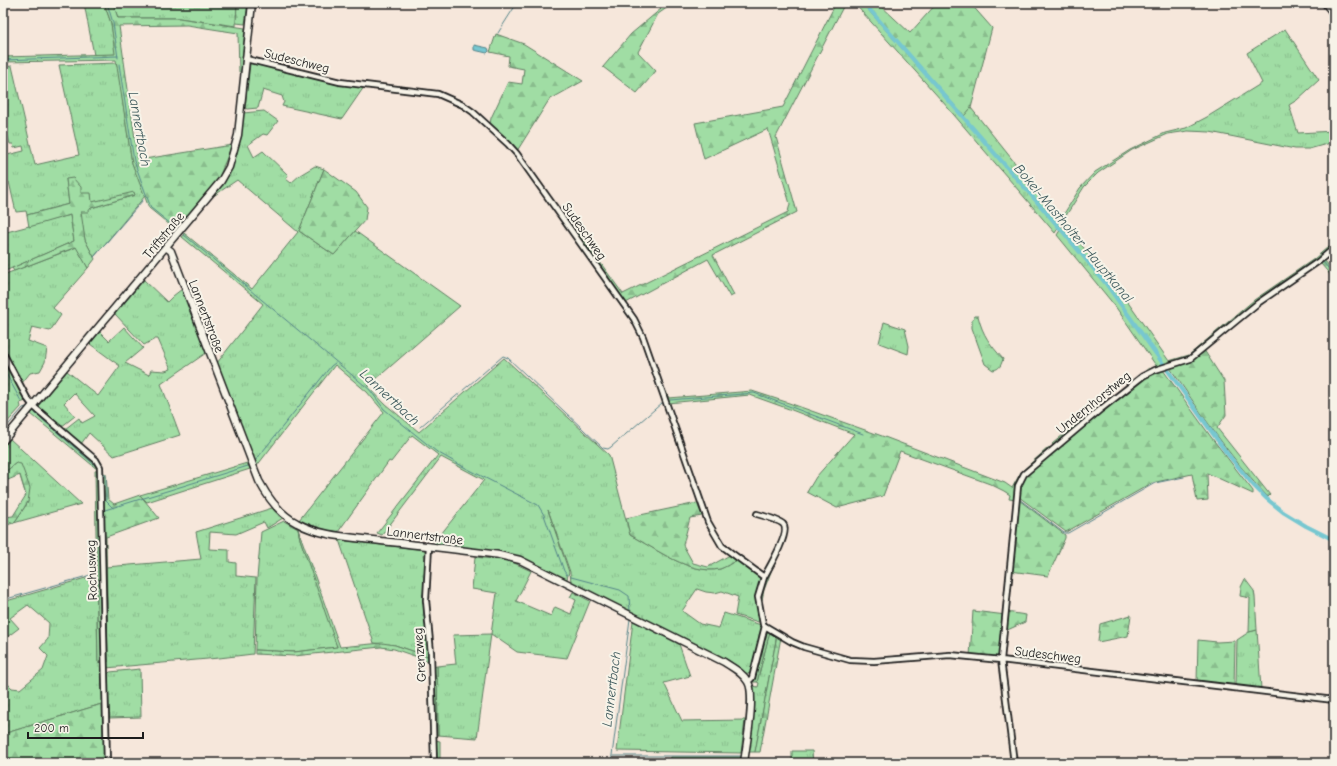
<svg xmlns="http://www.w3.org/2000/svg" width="1337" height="766" font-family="'Comic Neue',sans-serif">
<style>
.grass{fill:url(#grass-tufts);stroke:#5e7c60}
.forest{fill:url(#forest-firs);stroke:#5e7c60}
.water{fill:#77c7d0;stroke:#538388}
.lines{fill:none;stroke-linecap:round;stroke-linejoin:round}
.stream{stroke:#538388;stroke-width:1}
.canal{stroke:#77c7d0;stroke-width:4}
.minor-casing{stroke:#1c1c1c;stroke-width:8}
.tertiary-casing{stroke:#1c1c1c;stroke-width:9}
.minor{stroke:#f7f3e8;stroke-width:4.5}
.tertiary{stroke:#f7f3e8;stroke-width:6}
.labels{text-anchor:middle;stroke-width:4;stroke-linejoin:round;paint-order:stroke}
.street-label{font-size:13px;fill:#1c1c1c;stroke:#f7f3e8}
.water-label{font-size:14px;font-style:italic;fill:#3c585b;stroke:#f7f3e8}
</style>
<defs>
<pattern id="grass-tufts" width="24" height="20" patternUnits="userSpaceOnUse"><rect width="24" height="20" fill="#a0dda4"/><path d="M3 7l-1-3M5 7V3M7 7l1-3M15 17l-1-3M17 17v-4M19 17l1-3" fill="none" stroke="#89bd8d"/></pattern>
<pattern id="forest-firs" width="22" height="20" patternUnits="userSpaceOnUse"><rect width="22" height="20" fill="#a0dda4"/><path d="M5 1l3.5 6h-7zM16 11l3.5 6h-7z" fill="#89bd8d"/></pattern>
</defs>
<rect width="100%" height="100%" fill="#f6e7db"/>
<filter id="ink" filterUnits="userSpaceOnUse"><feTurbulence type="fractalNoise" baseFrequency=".025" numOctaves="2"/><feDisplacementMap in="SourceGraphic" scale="8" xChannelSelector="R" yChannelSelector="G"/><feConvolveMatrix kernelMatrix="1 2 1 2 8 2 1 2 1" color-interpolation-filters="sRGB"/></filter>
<g filter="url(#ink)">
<path class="grass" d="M84 3H104L111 23 116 55H94Z
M113 3H237L236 26 179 18H118Z
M854 3H862L962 117 971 108 1039 193 1062 217 1080 188 1095 172 1130 150 1165 133 1186 128 1207 117 1262 83 1247 53 1285 29 1319 80 1297 100 1289 105 1298 133 1334 131V142L1309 149H1295L1210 132 1188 131 1168 134 1132 150 1098 173 1084 187 1055 233 942 101Z
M252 62 364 87 342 119 282 106 284 102 282 96 263 90 258 108 247 109 245 108 250 64Z
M117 63 132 163 145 196 94 257 85 240 80 212 91 208 135 195 92 202 66 179 69 204 27 215 26 211 16 212 9 182 3 183V156L24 151 23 146 14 148 13 144H10L4 123H3V67L12 66 35 165 79 155 59 65Z
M264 111 278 121 267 135 263 134 248 145 254 157 263 151 288 175 286 179 291 183 300 175 315 166 324 169 299 231 334 255 355 231 460 306 368 386 385 404 419 432 504 358 609 455 630 535C656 549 690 575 720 569 726 567 731 563 737 560L762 577 760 588 762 623 735 615 738 597 722 591 715 593 706 592 697 589 682 611 700 624 719 628 724 613 761 625 762 633 751 674 746 673 730 661 571 582 570 572 548 510 569 572 566 582 564 578 522 557 511 554 433 544 484 480 441 457 382 535 377 533 438 455 412 435 391 462 389 461 338 532 321 529 299 520 384 412 367 392 335 365 256 467 217 363 263 304 182 237 184 233 252 289 298 232 237 180 215 195C233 166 240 147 243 113Z
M70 215 74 241 3 272V233Z
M1064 224 1122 294 1169 361 1189 355 1254 300 1314 259 1334 242V246L1318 260 1190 358 1157 367 1115 306 1057 235Z
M77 247 88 268 53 308 61 315 50 331 32 327 28 341 47 348 45 362 40 371 30 373 22 383 3 349V275Z
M144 280 167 302 173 296 182 289 206 353 161 384 180 435 114 456 89 433 81 444 65 429 79 418 82 423 95 416 74 393 64 403 75 416 61 427 39 407V405L67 371 98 396 120 366 90 344 100 332 109 341 124 327 143 348 125 363 149 375 151 370 165 371 171 369 158 339H155L144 345 115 314Z
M975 316H978C983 336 990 344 1003 359 1001 365 1000 369 993 370L985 364 972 328V320Z
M884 322 905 329 909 346 908 354 879 343Z
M3 359 26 401 20 403 21 407 3 427Z
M1149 368 1150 370 1055 447 1052 444 1081 420Z
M34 410 60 430 95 461 98 470 31 414Z
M10 439 81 504 3 526V517H5L6 520 14 523 28 502 16 463 3 474V446Z
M247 463 250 469 147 502 140 495Z
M272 508 283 518 267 528 264 522 236 534 210 532 209 549 229 550V562L236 563V576L256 578 253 654 219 658 106 668V662H108L106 567 201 559 196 532Z
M284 521 298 529 300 539 338 647 294 652 255 650 257 578 261 532Z
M339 540 427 550 425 601 430 657 395 645 374 643Z
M475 557 510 561 531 571 516 601 551 616 555 607 571 614 576 600 570 597 573 592 590 601 567 658 517 652 491 634 477 738 438 735 437 666 456 664 453 635 491 634 497 593 472 589Z
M773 563 774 564 764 590 762 600H760L761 588Z
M96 575 98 662H103L105 703 3 734V679L12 688 20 689 43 670 48 656 40 648 48 639 49 623 28 605 10 618 19 628 3 640V602Z
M633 621 679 644 690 676 664 683 682 721 745 720 741 753 617 751Z
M1257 630 1261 689 1236 686 1237 640 1249 632Z
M770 631 777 635 755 752H748L753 686 758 687 759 683 757 682Z
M140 669 141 717 109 718 108 674 110 672Z
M792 751H812L813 763H792Z
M671 757H741L740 763H670Z"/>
<path class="forest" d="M104 3H113L118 18H179L245 28 241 72H239L238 33 187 25 119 26 138 160 232 145 218 180 176 230 149 208 132 163 116 60 3 62V57L115 54 111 23Z
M237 3H248L245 24 236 23Z
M668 3H674L658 14 638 52 656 71 637 93 603 67 631 34Z
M836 3H845L776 137 797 212 713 255 734 295 730 297 708 259 624 304 573 229H576L623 294 788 212 790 204 768 129 704 159 695 123 783 107Z
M865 3H878L910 33 937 3H970L992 28 971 108 964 116Z
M496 34 524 44 583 81 549 100 517 151 490 124 491 118 508 82 522 84 524 69 508 66 509 56 490 52Z
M324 169 356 192 367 207 365 220 334 255 299 231Z
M73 178 81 187V193H91L92 202 134 192 135 195 91 208 88 212H81L85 240 95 259 88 268 76 247 14 271 12 268 74 241 70 215 29 227 27 215 69 204 66 179Z
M1325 261 1334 272V279L1321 264Z
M1204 350 1224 381 1226 415 1217 428 1270 495 1268 497C1230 459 1201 412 1170 368L1191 361Z
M1163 370 1211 437 1253 491V494L1207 473 1208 500 1197 501 1192 474 1152 483 1066 532 1019 497V486L1025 475 1144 376Z
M663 389H665L669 398 752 391 789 403 882 436 1005 483 1012 488 1021 472 1049 447 1051 449 1023 474 1016 500 1009 499 1010 495 1004 491 990 484 900 451 883 496 837 508 807 492 816 477 854 434 789 409 750 395 668 403Z
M16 463 21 464 30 488 28 502 14 523 6 520 5 517 13 516 26 495 20 475 3 482V474Z
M98 470 106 474 108 499 114 504 140 495 159 518 106 537 108 662H98L95 471Z
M1019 500 1065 535V538L1048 576 1010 571Z
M697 503 702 516 690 518 683 545 693 563 708 567 730 555 737 560C731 563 726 567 720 569 690 575 656 549 630 535L626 518Z
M298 529 340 647 382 643 395 645 430 657V659L429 661 394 649 381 647 294 656 255 654V650L294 652 337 647 300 539Z
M1245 579 1254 591 1255 597 1257 630 1249 632 1250 598 1240 596 1241 587Z
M973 611 1006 615V612L1026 615 1025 622 1003 632 1000 659 970 656Z
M1131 615 1128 636 1098 642 1100 624Z
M769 630 770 631 757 682H753L765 631Z
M777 635 781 637 760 752H755Z
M1198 640 1217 642 1235 641 1234 686 1197 682Z
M437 666 438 735 435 734 433 667Z
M105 703 106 763H3V734Z
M435 740 440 741V763H436Z"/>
<path class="water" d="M474 45 488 48 489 51 487 53 474 50Z"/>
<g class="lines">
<path class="stream" d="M107 3 113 23 118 58
M498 33 517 3
M3 60 118 56
M119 64 134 161 151 208 177 229
M184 235 370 390 384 409 437 452 464 467 538 505 544 515 564 571 567 575
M94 257 143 200
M1323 262 1334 275
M3 368 21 401
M670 400 754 393 863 434
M35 413 97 467
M420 427 503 356 508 358 603 448 608 449 611 447 662 403
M3 431 23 408 26 407
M255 461 331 366 335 363
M104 473 106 476V501L113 508
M1019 499 1064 533H1068L1155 483 1184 477
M105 510 248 466
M319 535 345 540
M1333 539 1334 532
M388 545 426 549 423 599 425 625
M433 550 500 558
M516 562 630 619
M571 577 620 590 629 596 630 611
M3 600 94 574
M613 756H742
M611 763 630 619"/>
<path class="canal" d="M864 3 1064 233 1107 285 1226 452 1253 485 1267 499 1283 512 1306 526 1334 540"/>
<g class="minor-casing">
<path id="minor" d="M246 59 340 82 438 94 463 105 473 112 508 144 517 154 634 319 643 337 708 522 722 546 764 577 758 597 763 624 765 626 792 642 804 647 850 660 874 661 950 655 1001 660 1334 700
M3 353 27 398 33 406 96 460 100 467 107 763
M757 514C764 516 779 520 783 524 791 531 769 568 764 577
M429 546 426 600 431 653 434 763
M748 682 752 678 765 626
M1014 763 1001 660 1018 486 1024 474 1101 409 1143 376 1155 370 1190 359 1258 303 1319 261 1334 248"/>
</g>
<g class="tertiary-casing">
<path id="tertiary" d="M1325 3 1334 14
M167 248 171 251 259 481C268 498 279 514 297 523 322 537 353 537 381 541 420 545 459 550 499 555L520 560 724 662C733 668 742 672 748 682 756 695 746 746 744 763
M3 441 221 181 229 167 238 135 252 3"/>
</g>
<use href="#minor" class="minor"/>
<use href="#tertiary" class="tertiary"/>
</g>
</g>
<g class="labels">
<g class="street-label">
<text transform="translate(297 60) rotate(14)" y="5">Sudeschweg</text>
<text transform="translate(585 231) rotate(55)" y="5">Sudeschweg</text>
<text transform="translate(163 235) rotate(-50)" y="5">Triftstraße</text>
<text transform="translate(207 316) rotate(69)" y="5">Lannertstraße</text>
<text transform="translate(1093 402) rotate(-39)" y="5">Undernhorstweg</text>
<text transform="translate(425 535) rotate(7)" y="5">Lannertstraße</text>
<text transform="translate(91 570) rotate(-92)" y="5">Rochusweg</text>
<text transform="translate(1048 654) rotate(7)" y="5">Sudeschweg</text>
<text transform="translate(419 655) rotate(-94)" y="5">Grenzweg</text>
</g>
<g class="water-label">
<text transform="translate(140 129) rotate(80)" y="5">Lannertbach</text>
<text transform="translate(1074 233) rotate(50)" y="5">Bokel-Mastholter Hauptkanal</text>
<text transform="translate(390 397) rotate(43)" y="5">Lannertbach</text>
<text transform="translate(611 689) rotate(-83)" y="5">Lannertbach</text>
</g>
</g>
<rect width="1337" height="766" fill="none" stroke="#f7f3e8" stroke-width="16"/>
<rect x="8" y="8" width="1321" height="750" fill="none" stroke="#1c1c1c" stroke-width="1.5" filter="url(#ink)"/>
<path d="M28 732v6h115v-6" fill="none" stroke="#1c1c1c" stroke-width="2"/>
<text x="34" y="732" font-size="12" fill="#1c1c1c" stroke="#f7f3e8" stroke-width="3" paint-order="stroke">200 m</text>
</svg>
